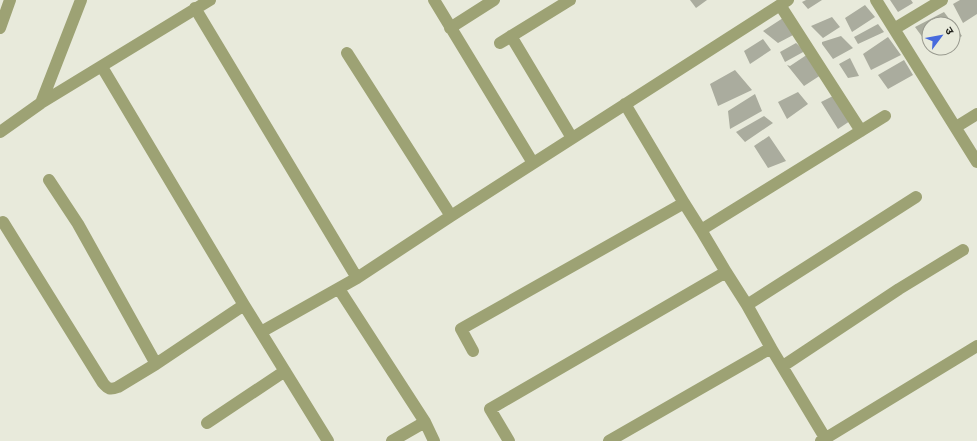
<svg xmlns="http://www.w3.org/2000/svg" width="977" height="441" font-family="Overpass,'Noto Sans Devanagari',sans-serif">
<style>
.building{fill:#aaac9e}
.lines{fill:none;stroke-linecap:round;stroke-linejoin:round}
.street{stroke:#9da274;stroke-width:12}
</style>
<rect width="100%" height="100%" fill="#e8eadb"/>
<path class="building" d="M690 0H707L696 8Z
M806 0H822L808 9 802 2Z
M890 0H911L913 3 898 12Z
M960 0H977V14L963 23 953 4Z
M865 5 875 17 852 32 845 18Z
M944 12 962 36 953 41V24H929V46L915 27Z
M832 17 840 27 823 38 811 26Z
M783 18 795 34 778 43 763 31Z
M878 24 884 32 858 44 854 37Z
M841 36 853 48 833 59 822 44V42Z
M888 37 901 55 871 70 863 54Z
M763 39 771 50 750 64 744 51Z
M796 43 805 51 785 62 780 52Z
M808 54 824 73 804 86 787 65 790 66Z
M850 58 859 76 848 78 839 64Z
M904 60 913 75 888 89 878 75Z
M735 70 752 90 718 106 710 84Z
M798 92 808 104 787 119 778 102Z
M755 94 762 111 730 129 728 111Z
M833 96 850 121 838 129 821 102Z
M764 116 773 123 745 142 736 132Z
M769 136 786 161 768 168 754 146Z"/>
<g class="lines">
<path class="street" d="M434 0 533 163
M876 0 977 162
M780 5 861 131
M195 8 357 278
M0 28 10 0
M450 28 494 0
M894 29 942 0
M511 36 572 138
M500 43 570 0
M347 53 451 216
M102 67 244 305 328 441
M41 103 81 0
M625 104 684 203 701 230 726 272 747 305 771 348
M956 127 977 114
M0 132 41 103 210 0
M49 180 78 224 156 364
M3 222 103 383C108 389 110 390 118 387L156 364 244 305
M701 230 885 116
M339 289 425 422 434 441
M747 305 916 197
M261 332 357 278 451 216 788 0
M473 351 461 329 684 203
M783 366 899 289 963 250
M207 423 285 371
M392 441 425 422
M509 441 490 409 726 272
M609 441 771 348 827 441
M821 441 977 346"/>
</g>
<g transform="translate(941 36) rotate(58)"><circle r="19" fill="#e8eadb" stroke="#98998e"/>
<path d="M0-3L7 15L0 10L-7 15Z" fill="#476add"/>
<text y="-6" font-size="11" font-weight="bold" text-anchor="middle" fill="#1f201b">उ</text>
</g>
</svg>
